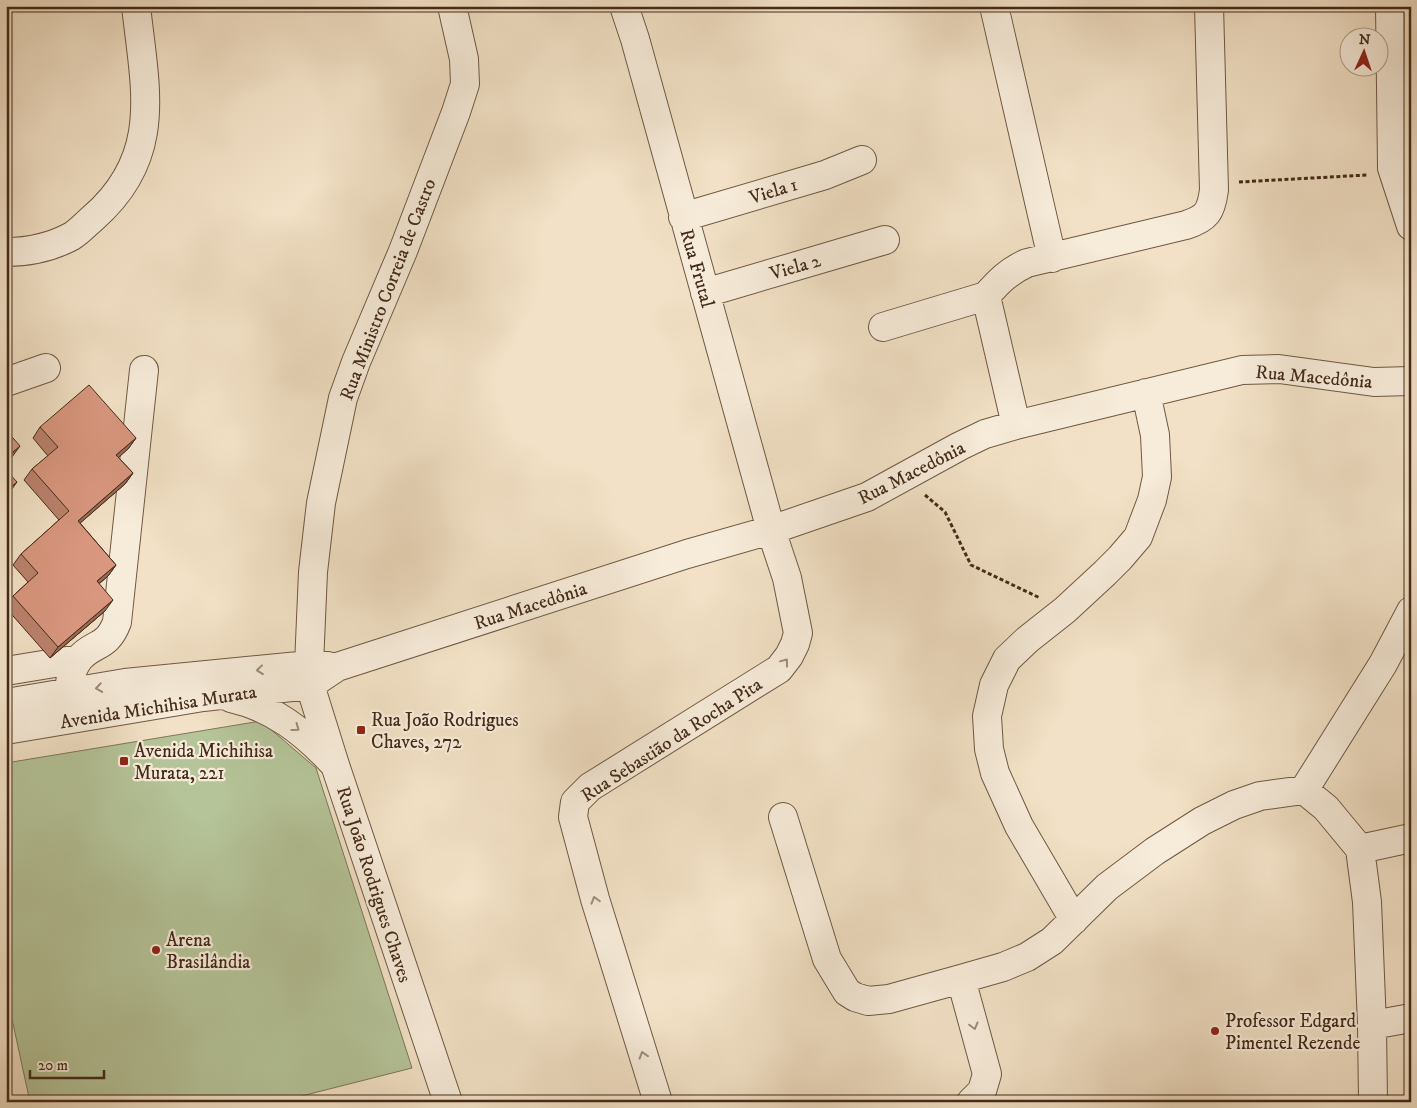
<svg xmlns="http://www.w3.org/2000/svg" width="1417" height="1108" font-family="'IM FELL DW Pica',serif">
<style>
.green{fill:#b5c499;stroke:#7c7759}
.lines{fill:none;stroke-linecap:round;stroke-linejoin:round}
.minor-casing{stroke:#6f5844;stroke-width:30}
.path{stroke:#432a19;stroke-width:3;stroke-dasharray:4 2.5;stroke-linecap:butt}
.minor{stroke:#f7ecda;stroke-width:28}
.wall{fill:#bb826d;stroke:#432a19}
.shaded-wall{fill:#986a59;stroke:#432a19}
.building{fill:#d9977f;stroke:#432a19}
.oneway{stroke:#9d8b7a}
.poi-dot{fill:#8f2418;stroke:#f7ecda;stroke-width:2}
.labels{text-anchor:middle;stroke-width:4.5;stroke-linejoin:round;paint-order:stroke}
.street-label{font-size:19px;fill:#432a19;stroke:#f7ecda}
.poi-label{font-size:19px;fill:#432a19;stroke:#f7ecda;text-anchor:start}
</style>
<rect width="100%" height="100%" fill="#f2e1c6"/>
<filter id="stains"><feTurbulence type="fractalNoise" baseFrequency=".004" numOctaves="4"/><feColorMatrix values="0 0 0 0 .2 0 0 0 0 .09 0 0 0 0 .02 0 0 0 .5 -.17"/></filter>
<radialGradient id="worn" r=".72"><stop offset=".6" stop-color="#630" stop-opacity="0"/><stop offset="1" stop-color="#630" stop-opacity=".3"/></radialGradient>
<path class="green" d="M261 721 316 768 412 1068 278 1102H30L12 1019 6 1020V763Z"/>
<g class="lines">
<g class="minor-casing">
<path id="minor" d="M624 6 635 39 771 530 787 578 798 633 795 644 789 656 779 669 590 787 575 802 573 817 595 899 658 1102
M994 6 1052 258
M1390 6 1392 168 1411 226
M683 217 825 175 862 160
M6 252C29 252 52 247 72 236 80 231 86 224 93 218 164 156 145 89 136 6
M705 293 885 240
M883 327 986 296
M6 382 46 368
M1016 425 986 296C999 281 1009 271 1027 263L1186 225C1207 218 1211 212 1214 190L1209 6
M6 671 79 659
M69 693C70 681 71 669 79 659 93 642 107 649 117 622L144 370
M231 698C272 707 304 732 332 762
M6 703 125 683 309 665 328 666
M6 730 203 697 310 685 337 667 687 554 771 530 867 497 960 446 985 434 1016 425 1242 370 1279 369 1374 382 1411 381
M783 817 827 959 847 992 855 997 868 1001 889 999 961 979 1003 967 1027 957 1052 941 1107 887 1155 851 1202 821 1234 805 1260 796 1304 790
M1360 849 1411 838
M1074 920 1019 826 995 773 989 749 987 716 994 685 1007 659 1027 640 1065 610 1105 573 1120 558 1138 537 1152 500 1157 477 1155 435 1146 393
M961 979 987 1074 982 1091 971 1102
M1372 1025 1411 1018
M448 1102 335 765 310 685 309 665 313 572 321 503 343 398 356 362 403 251 456 112 465 84 464 59 452 6
M1373 1102 1372 1025 1367 902 1360 849 1326 808 1304 790 1383 664 1411 611"/>
</g>
<path class="path" d="M1239 182 1367 175
M925 495 945 512 971 565 1040 598"/>
<use href="#minor" class="minor"/>
</g>
<path class="wall" d="M40 427 136 438 128 449 118 457 133 473 125 484 80 523 116 565 108 576 99 584 105 611 50 658 6 608V605L13 596 28 582 13 565 21 554 59 520 24 480 32 469 48 456 33 438Z"/>
<path class="shaded-wall" d="M136 438 128 449 109 466 116 455Z
M20 446 12 457 6 462V458Z
M133 473 125 484 70 532 78 521Z
M17 482 9 493 6 495V491Z
M116 565 108 576 89 592 97 581Z
M113 600 105 611 50 658 58 647Z"/>
<path class="building" d="M89 385 136 438 116 455 133 473 78 521 116 565 97 581 113 600 58 647 13 596 38 573 21 554 69 511 32 469 58 447 40 427Z
M6 430 20 446 6 458Z
M6 470 17 482 6 491Z"/>
<defs><path id="oneway-chevron" d="M-2-3.5L2.5 0L-2 3.5" fill="none" stroke-width="1.6" stroke-linecap="round" stroke-linejoin="round" transform="scale(1.25)"/></defs>
<g class="oneway">
<use href="#oneway-chevron" transform="translate(785 662) rotate(-53)"/>
<use href="#oneway-chevron" transform="translate(260 670) rotate(174)"/>
<use href="#oneway-chevron" transform="translate(99 688) rotate(171)"/>
<use href="#oneway-chevron" transform="translate(296 728) rotate(36)"/>
<use href="#oneway-chevron" transform="translate(595 900) rotate(-106)"/>
<use href="#oneway-chevron" transform="translate(974 1026) rotate(75)"/>
<use href="#oneway-chevron" transform="translate(643 1055) rotate(-107)"/>
</g>
<g class="poi-dot">
<rect x="356" y="725" width="10" height="10" rx="2.5"/>
<rect x="119" y="756" width="10" height="10" rx="2.5"/>
<circle cx="156" cy="950" r="5"/>
<circle cx="1215" cy="1031" r="5"/>
</g>
<g class="labels">
<g class="street-label">
<text transform="translate(773 190) rotate(-17)" y="7">Viela 1</text>
<text transform="translate(795 266) rotate(-16)" y="7">Viela 2</text>
<text transform="translate(698 268) rotate(74)" y="7">Rua Frutal</text>
<text transform="translate(387 289) rotate(-69)" y="7">Rua Ministro Correia de Castro</text>
<text transform="translate(1314 376) rotate(5)" y="7">Rua Macedônia</text>
<text transform="translate(911 472) rotate(-27)" y="7">Rua Macedônia</text>
<text transform="translate(530 605) rotate(-18)" y="7">Rua Macedônia</text>
<text transform="translate(158 706) rotate(-9)" y="7">Avenida Michihisa Murata</text>
<text transform="translate(671 739) rotate(-33)" y="7">Rua Sebastião da Rocha Pita</text>
<text transform="translate(375 884) rotate(72)" y="7">Rua João Rodrigues Chaves</text>
</g>
<g class="poi-label">
<text x="371" y="726">Rua João Rodrigues<tspan x="371" dy="22">Chaves, 272</tspan></text>
<text x="134" y="757">Avenida Michihisa<tspan x="134" dy="22">Murata, 221</tspan></text>
<text x="166" y="946">Arena<tspan x="166" dy="22">Brasilândia</tspan></text>
<text x="1225" y="1027">Professor Edgard<tspan x="1225" dy="22">Pimentel Rezende</tspan></text>
</g>
</g>
<rect width="1417" height="1108" fill="none" stroke="#f2e1c6" stroke-width="25"/>
<rect x="8" y="8" width="1402" height="1093" fill="none" stroke="#432a19" stroke-width="2.5"/>
<rect x="12" y="12" width="1392" height="1083" fill="none" stroke="#432a19"/>
<g transform="translate(1364 52) rotate(3)"><circle r="24" fill="#f7ecda" stroke="#af9e8d"/>
<path d="M0-4L9 19L0 12L-9 19Z" fill="#8f2418"/>
<text y="-8" font-size="14" font-weight="bold" text-anchor="middle" fill="#432a19">N</text>
</g>
<path d="M30 1070v8h74v-8" fill="none" stroke="#432a19" stroke-width="2.5"/>
<text x="38" y="1070" font-size="15" fill="#432a19" stroke="#f7ecda" stroke-width="4" paint-order="stroke">20 m</text>
<rect width="100%" height="100%" filter="url(#stains)"/>
<rect width="100%" height="100%" fill="url(#worn)"/>
</svg>
